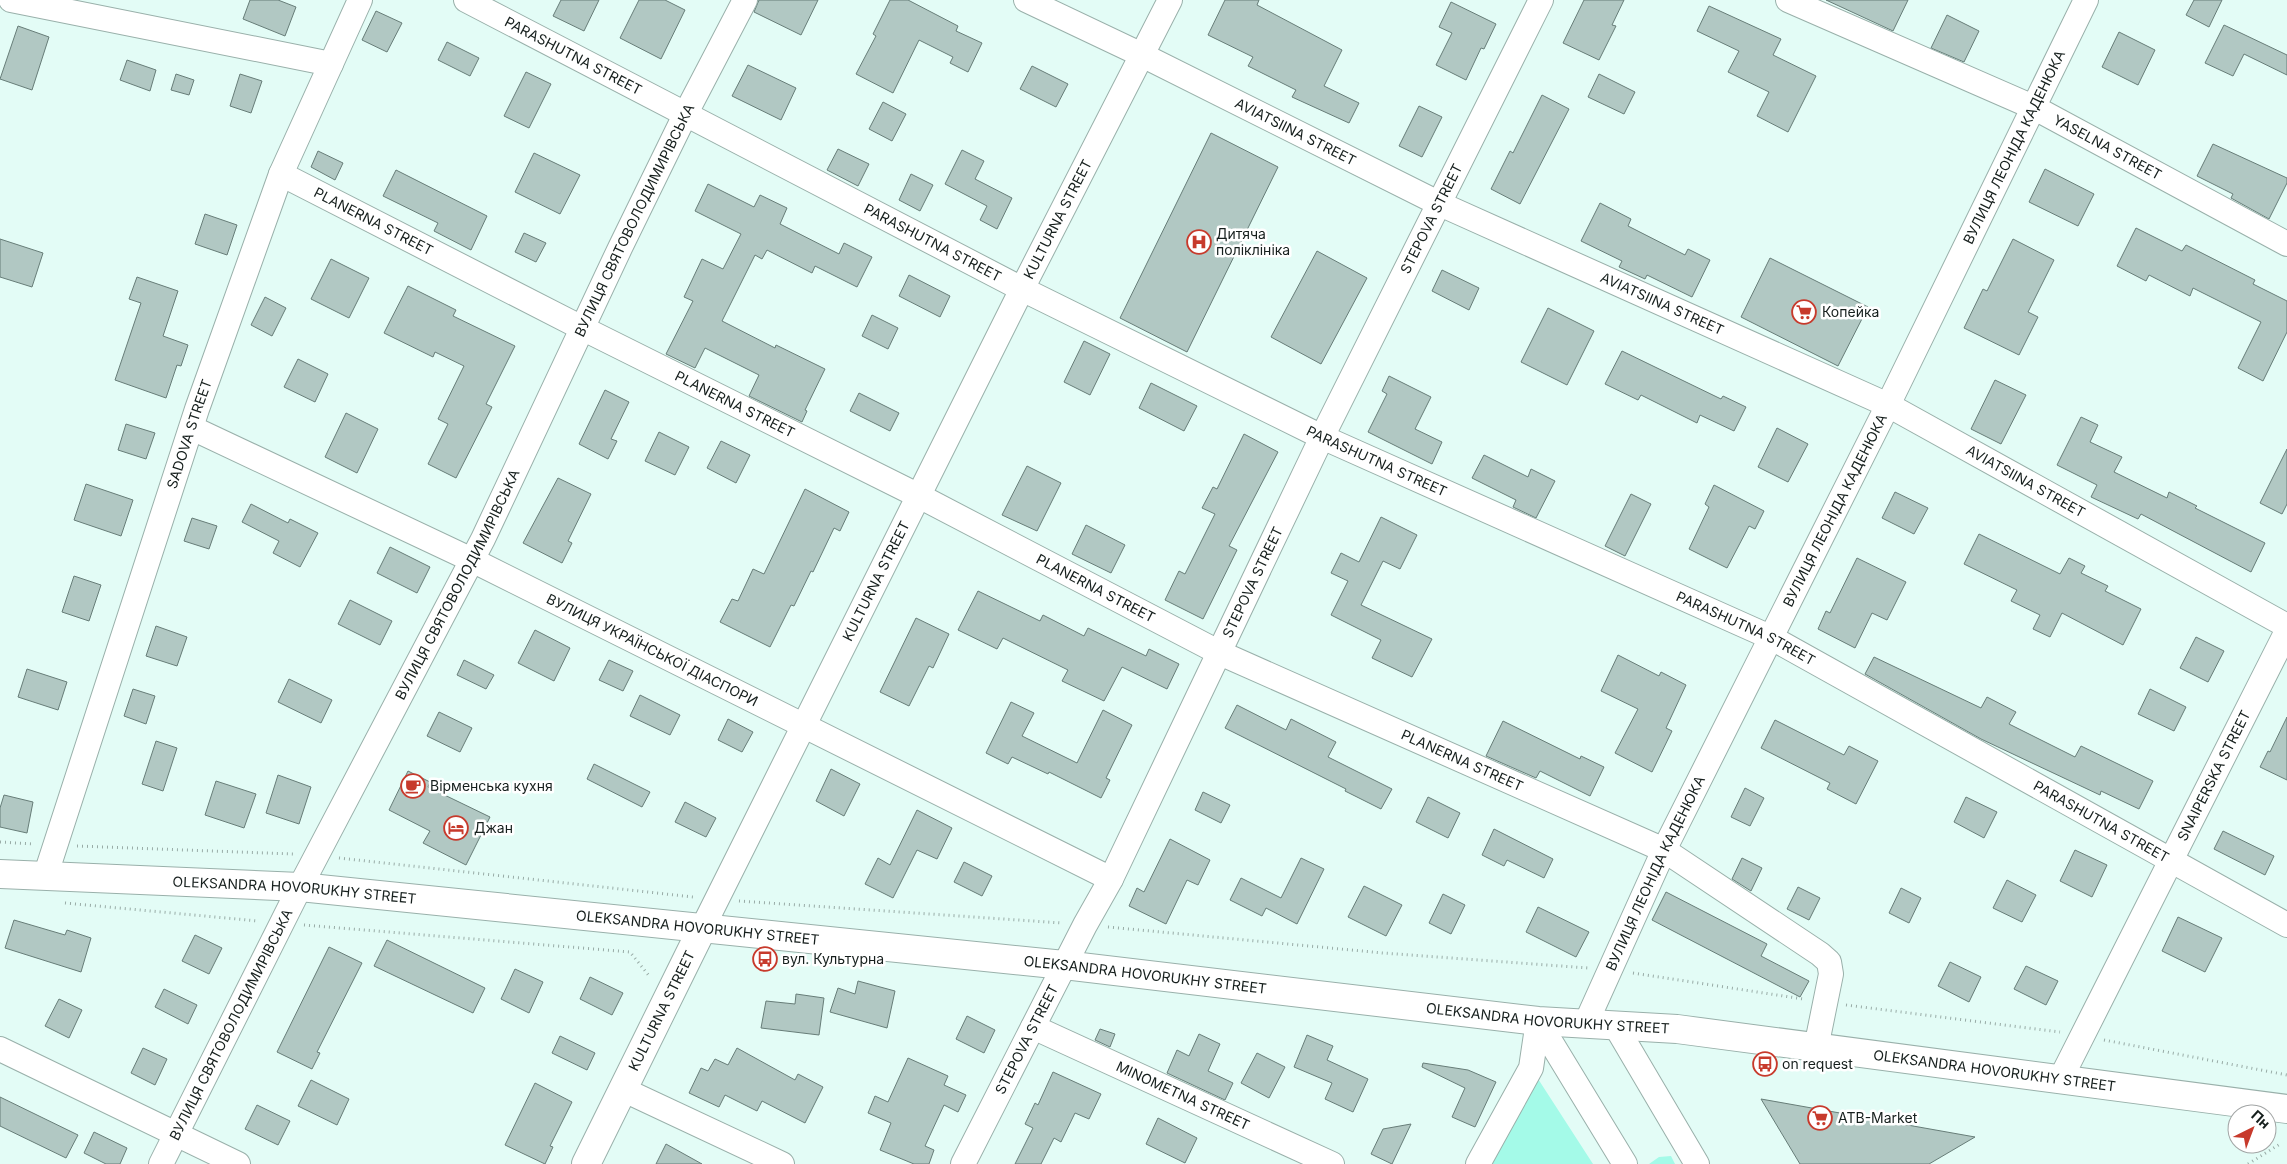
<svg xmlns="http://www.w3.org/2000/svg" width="2287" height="1164" font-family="Inter,sans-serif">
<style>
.green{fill:#a4fae8}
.building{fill:#b1c8c3;stroke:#677d78}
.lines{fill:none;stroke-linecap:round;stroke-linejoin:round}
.minor-casing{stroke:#99b0aa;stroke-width:26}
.major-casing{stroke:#99b0aa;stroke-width:30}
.path{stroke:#98aba6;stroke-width:3;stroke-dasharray:1 4;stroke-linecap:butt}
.minor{stroke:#fff;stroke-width:24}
.major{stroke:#fff;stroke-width:28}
.labels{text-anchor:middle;stroke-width:5;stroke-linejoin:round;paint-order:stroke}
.street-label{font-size:14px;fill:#161f1d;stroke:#fff}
.poi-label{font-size:14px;fill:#161f1d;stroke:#fff;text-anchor:start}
</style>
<rect width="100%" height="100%" fill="#e3fcf6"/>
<path class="green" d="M1531 1068 1593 1164H1478Z
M1671 1156 1675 1164H1649L1659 1157Z"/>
<path class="building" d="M250 0H278L296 7 285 36 243 19Z
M561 0H599L584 31 553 16Z
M639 0H665L685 10 661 59 620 38Z
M759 0H818L801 35 754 12Z
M890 0H908L958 26 956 31 982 43 968 72 950 63 953 57 919 40 893 93 856 74 876 36 873 34Z
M1225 0H1259L1257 5 1342 50 1324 86 1359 103 1349 123 1292 97 1296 90 1248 66 1253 57 1208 35Z
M1584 0H1624L1612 25 1616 26 1599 60 1563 43Z
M1826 0H1908L1893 31Z
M2194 0H2222L2209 27 2186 15Z
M1451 2 1496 24 1484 49 1481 48 1466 80 1436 65 1452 33 1439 27Z
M1709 6 1781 39 1773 55 1816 76 1788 132 1757 116 1769 92 1728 72 1739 51 1697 31Z
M376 11 402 23 387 52 362 40Z
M1947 15 1979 31 1964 62 1931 48Z
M2224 25 2287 55V75L2244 54 2233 76 2205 63Z
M18 26 49 37 32 90 0 79Z
M2119 32 2155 50 2138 85 2102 67Z
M447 42 479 58 470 76 438 60Z
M127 60 156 70 150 91 120 80Z
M748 65 796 88 781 120 732 96Z
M1032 66 1068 84 1056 107 1020 89Z
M526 72 551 84 529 128 504 116Z
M176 74 194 80 189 95 171 90Z
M240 74 262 81 251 113 230 106Z
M1599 74 1635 92 1624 114 1588 97Z
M1542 95 1569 109 1520 204 1491 189 1510 151 1513 153Z
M883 102 906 114 892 141 869 129Z
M1419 106 1442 117 1422 157 1399 146Z
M1211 133 1278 167 1187 352 1120 318Z
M2213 144 2287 178V183L2269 219 2231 198 2233 194 2197 176Z
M838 149 869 164 858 186 827 170Z
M962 150 984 161 975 179 1012 198 997 229 980 220 987 206 945 184Z
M318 151 343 163 335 180 311 167Z
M534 153 580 175 560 214 515 192Z
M2045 169 2094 194 2078 226 2029 202Z
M396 170 487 216 471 250 434 231 438 223 383 196Z
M911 174 933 185 920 211 899 200Z
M708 184 754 207 760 195 787 208 780 224 839 254 844 243 872 257 857 287 815 266 812 273 767 250 762 259 755 255 722 321 775 348 776 345 825 369 805 410 807 411 802 422 749 396 759 375 705 348 695 368 666 354 693 301 684 297 702 259 723 269 741 234 695 211Z
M1600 203 1631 219 1628 226 1685 255 1688 249 1710 260 1692 297 1647 275 1645 279 1619 267 1622 261 1581 241Z
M205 214 237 225 227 255 195 244Z
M2136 228 2182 251 2186 245 2255 280 2253 284 2287 301V332L2263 381 2238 368 2261 322 2193 288 2190 296 2149 275 2146 281 2117 266Z
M524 233 546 243 536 262 515 252Z
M0 239 43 253 32 287 0 277Z
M2013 239 2054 260 2028 312 2038 317 2019 355 1964 328 1983 289 1987 291Z
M1317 251 1367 278 1321 364 1271 337Z
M1770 258 1868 307 1838 366 1741 317Z
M331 259 369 278 349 318 311 299Z
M1442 270 1479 288 1469 310 1432 291Z
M909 275 950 296 940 317 899 296Z
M137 277 178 291 163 336 188 345 181 366 177 365 166 398 115 380 141 303 129 299Z
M408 286 456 310 453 316 515 346 486 404 492 407 456 478 428 464 448 424 438 419 464 366 435 352 433 357 384 333Z
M265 297 286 308 272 336 251 325Z
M1548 308 1594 331 1567 385 1521 362Z
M872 315 898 328 888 349 862 336Z
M1084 341 1110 354 1090 395 1064 382Z
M1622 351 1721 399 1723 396 1746 407 1734 431 1700 415 1697 423 1641 395 1638 400 1605 384Z
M298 359 328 374 315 402 284 387Z
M1389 376 1431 397 1415 429 1442 442 1432 464 1368 432 1387 394 1382 391Z
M1995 380 2026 395 2001 444 1971 429Z
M1151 383 1197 406 1184 431 1139 408Z
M605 390 629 402 611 439 617 441 608 459 579 444Z
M859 393 899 413 890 431 850 411Z
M346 413 378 429 357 473 325 457Z
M2081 417 2098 425 2090 442 2122 457 2114 472 2167 498 2169 492 2197 506 2195 508 2265 543 2251 572 2141 514 2138 519 2091 497 2097 485 2057 465Z
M126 424 155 433 146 459 118 450Z
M1777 428 1808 444 1788 482 1758 467Z
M659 432 689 447 675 475 645 461Z
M1244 434 1278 452 1229 546 1237 550 1203 619 1165 600 1179 571 1185 574 1215 514 1202 508 1213 487 1217 489Z
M721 441 750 455 736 483 707 468Z
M2287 449V504L2282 514 2260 503Z
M1484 455 1528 477 1531 469 1555 481 1536 518 1513 507 1516 500 1472 478Z
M1027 466 1061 483 1037 531 1002 515Z
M558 478 591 494 568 541 572 543 562 563 523 543Z
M86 484 133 500 121 536 74 520Z
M1714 485 1764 511 1755 529 1749 526 1727 568 1689 549 1709 507 1705 504Z
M805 489 849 512 840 531 834 528 813 572 811 571 794 606 791 605 770 647 720 622 732 599 738 601 753 569 764 574Z
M1895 492 1928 508 1914 534 1882 518Z
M1631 494 1651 504 1625 556 1605 546Z
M251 504 288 523 290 519 318 533 300 567 273 553 279 541 242 522Z
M1381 517 1417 535 1400 569 1383 561 1361 605 1432 639 1412 677 1372 658 1381 640 1331 615 1348 581 1331 573 1341 553 1359 562Z
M192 518 217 526 209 549 184 541Z
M1086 525 1125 545 1111 573 1072 554Z
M1979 534 2060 574 2069 558 2085 566 2081 573 2108 586 2105 591 2141 609 2123 645 2062 613 2050 637 2033 629 2040 615 2011 601 2017 590 1964 564Z
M390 547 430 567 417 593 377 573Z
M1857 558 1906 582 1887 620 1872 613 1855 648 1818 629 1826 611 1830 613Z
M74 576 101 585 89 621 62 612Z
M978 591 1040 621 1043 615 1084 636 1088 628 1146 656 1149 649 1179 664 1167 689 1122 667 1104 701 1062 681 1068 670 1003 638 997 649 958 630Z
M350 600 392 621 380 645 338 624Z
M916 618 949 634 933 668 929 666 909 706 880 692Z
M156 626 187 637 177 666 146 656Z
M535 630 570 648 554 681 518 663Z
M2196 637 2224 651 2208 682 2180 668Z
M1618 655 1659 676 1661 672 1686 685 1666 728 1672 731 1652 772 1615 753 1638 709 1601 691Z
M1874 657 1981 708 1987 697 2016 712 2009 724 2075 757 2081 746 2153 781 2139 809 2101 791 2100 795 1981 739 1865 674Z
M464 660 494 675 486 689 457 675Z
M609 660 633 671 623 691 599 680Z
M27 669 67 682 58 710 18 697Z
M289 679 332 700 321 723 278 702Z
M133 689 155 696 146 724 124 716Z
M2150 689 2186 707 2174 731 2138 714Z
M640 695 680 715 670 735 630 716Z
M1011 702 1034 713 1022 736 1077 763 1103 710 1132 725 1106 778 1110 780 1101 798 1049 772 1048 774 1012 757 1008 764 986 753Z
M1237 705 1286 730 1291 719 1336 742 1328 757 1392 789 1381 809 1345 791 1346 789 1225 728Z
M439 712 472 728 460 752 427 736Z
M2287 717V780L2260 767 2268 751 2270 752Z
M728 719 753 732 742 752 718 740Z
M1775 720 1844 755 1849 746 1878 761 1856 804 1827 789 1830 783 1761 748Z
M1503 721 1580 759 1581 756 1604 767 1590 796 1540 771 1536 778 1486 756Z
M156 741 177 748 163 791 142 784Z
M594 764 650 792 642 807 587 779Z
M831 769 860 784 844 816 816 801Z
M408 771 430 782 428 787 490 817 466 865 423 843 430 831 389 810Z
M278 775 311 787 299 824 266 813Z
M216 781 256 794 244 828 205 815Z
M1745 788 1764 798 1750 826 1731 817Z
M1203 792 1230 805 1221 823 1195 810Z
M4 795 33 802 27 833 0 827V808Z
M1428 797 1460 813 1448 838 1416 822Z
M1966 797 1997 812 1984 838 1954 822Z
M685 802 716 818 706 837 675 822Z
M917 810 952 828 937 859 917 850 893 898 865 884 878 858 890 865Z
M1494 829 1553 859 1544 878 1507 860 1504 866 1482 855Z
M2223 831 2274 856 2265 875 2214 849Z
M1170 839 1210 860 1198 885 1187 880 1166 924 1129 906 1137 888 1144 892Z
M2075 850 2107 865 2092 897 2060 881Z
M1301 858 1324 869 1297 924 1266 908 1262 916 1230 900 1241 878 1281 898Z
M1742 858 1762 868 1751 891 1732 879Z
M964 862 992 876 982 896 954 882Z
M2007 880 2036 895 2022 922 1993 908Z
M1364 886 1402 905 1386 936 1348 917Z
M1798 887 1820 898 1809 920 1787 909Z
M1901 888 1921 898 1909 923 1889 913Z
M1666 892 1767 944 1761 956 1809 981 1800 997 1652 920Z
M1443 894 1465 905 1451 934 1429 923Z
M1538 907 1589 932 1576 957 1526 932Z
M2178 917 2222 938 2205 972 2162 951Z
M14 920 65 935 67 930 91 938 81 972 5 948Z
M195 935 222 948 209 974 182 961Z
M387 940 485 988 473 1013 374 966Z
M329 947 362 963 317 1052 320 1053 312 1069 277 1052Z
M1950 962 1981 977 1969 1002 1938 986Z
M2026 966 2058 981 2046 1005 2014 989Z
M515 969 543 982 529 1013 501 999Z
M590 977 623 993 612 1015 580 999Z
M858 981 895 991 887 1028 830 1012 838 988 855 994Z
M164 989 197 1005 188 1024 155 1007Z
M796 994 824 998 819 1035 761 1028 766 1001 795 1004Z
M59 999 82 1010 69 1038 45 1026Z
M967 1016 995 1030 984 1053 956 1039Z
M1100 1029 1115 1034 1110 1047 1095 1040Z
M1199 1034 1220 1044 1208 1071 1233 1083 1225 1100 1167 1073 1177 1050 1189 1056Z
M1307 1035 1333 1046 1327 1060 1368 1079 1353 1112 1325 1099 1332 1083 1294 1067Z
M560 1036 595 1053 587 1070 552 1053Z
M143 1048 167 1059 155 1085 131 1073Z
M737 1048 795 1080 798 1074 823 1087 805 1123 762 1101 757 1111 725 1095 719 1107 689 1093 701 1068 708 1071 715 1059 728 1065Z
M1257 1053 1285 1067 1269 1098 1241 1083Z
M908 1058 948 1076 944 1085 966 1095 958 1112 944 1105 925 1146 934 1150 929 1164H914L880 1150 891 1123 868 1113 875 1096 888 1102Z
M1423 1063 1468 1070 1496 1082 1475 1127 1452 1117 1465 1088 1422 1067Z
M1053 1072 1101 1094 1089 1119 1075 1113 1061 1142 1054 1138 1041 1164H1015L1033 1128 1025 1124 1035 1103 1038 1105Z
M311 1080 349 1099 337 1125 298 1106Z
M535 1083 572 1102 550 1146 553 1147 545 1164 505 1145Z
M0 1097 78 1135 66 1158 0 1126Z
M1761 1099 1975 1137 1929 1164H1800Z
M257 1105 290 1121 278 1145 245 1129Z
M1158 1118 1197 1138 1185 1163 1146 1144Z
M1411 1124 1392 1164 1371 1154 1383 1129Z
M94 1132 127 1148 120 1164H106L84 1153Z
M666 1144 702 1164H656Z"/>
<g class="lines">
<g class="minor-casing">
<g id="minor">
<path d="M11 0 331 64"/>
<path id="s1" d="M466 0 1022 289 1322 437 1770 637 2287 925"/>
<path id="s2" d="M1026 0 1142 55 1440 204 1888 405 2287 626"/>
<path id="s3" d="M1788 0 2033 107 2287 244"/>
<path id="s4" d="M281 174 582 328 919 496 1220 653 1664 850 1820 954 1829 962 1831 974 1816 1048"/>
<path id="s5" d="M192 428 472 560 1111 879"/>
<path id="s6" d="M45 877 197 409 281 174 360 0"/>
<path id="s7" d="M702 929 1022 289 1170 0"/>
<path d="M1538 1021 1625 1164"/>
<path id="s8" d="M1586 1023 1664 850 1888 405 2086 0"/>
<path d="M1615 1025 1697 1164"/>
<path id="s9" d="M1033 1027 1332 1164"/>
<path d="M0 1049 238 1164"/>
<path id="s10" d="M2060 1080 2287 631"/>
<path d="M622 1089 782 1164"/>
<path id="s11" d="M161 1164 300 887 483 539 620 248 686 113 745 0"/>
<path id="s12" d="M963 1164 1085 925 1111 879 1322 437 1541 0"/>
<path d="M1478 1164 1531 1068 1538 1021"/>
</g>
</g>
<g class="major-casing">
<g id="major">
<path id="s13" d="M0 874 300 887 1064 965 1538 1021 1677 1029 2287 1109"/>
<path id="s14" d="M586 1164 702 929"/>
</g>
</g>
<path class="path" d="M0 842 33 844
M77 846 293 854
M339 858 693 897
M739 901 1062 923
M65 903 258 921
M304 925 630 952 650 977
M1108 927 1383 953 1588 968
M1633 973 1803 999
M1846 1005 2060 1032
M2104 1040 2287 1075
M2248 1164 2280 1144"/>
<use href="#minor" class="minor"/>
<use href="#major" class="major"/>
</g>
<defs>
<g id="hospital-ring" transform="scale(1.25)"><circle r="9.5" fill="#fff" stroke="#c73a2c" stroke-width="1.5"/><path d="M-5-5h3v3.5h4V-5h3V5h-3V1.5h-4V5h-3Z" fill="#c73a2c"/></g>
<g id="supermarket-ring" transform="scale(1.25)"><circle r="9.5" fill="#fff" stroke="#c73a2c" stroke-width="1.5"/><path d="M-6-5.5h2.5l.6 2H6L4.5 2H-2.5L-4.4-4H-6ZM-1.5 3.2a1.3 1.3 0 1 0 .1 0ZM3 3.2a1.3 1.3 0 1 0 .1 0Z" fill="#c73a2c"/></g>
<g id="cafe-ring" transform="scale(1.25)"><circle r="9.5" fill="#fff" stroke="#c73a2c" stroke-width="1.5"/><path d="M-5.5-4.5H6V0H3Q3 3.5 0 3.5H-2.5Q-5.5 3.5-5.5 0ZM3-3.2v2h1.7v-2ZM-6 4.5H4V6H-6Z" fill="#c73a2c"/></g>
<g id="hotel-ring" transform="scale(1.25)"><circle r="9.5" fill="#fff" stroke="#c73a2c" stroke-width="1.5"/><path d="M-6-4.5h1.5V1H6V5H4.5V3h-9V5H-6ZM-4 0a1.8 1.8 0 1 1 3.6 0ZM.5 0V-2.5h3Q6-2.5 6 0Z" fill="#c73a2c"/></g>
<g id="bus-ring" transform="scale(1.25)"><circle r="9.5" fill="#fff" stroke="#c73a2c" stroke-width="1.5"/><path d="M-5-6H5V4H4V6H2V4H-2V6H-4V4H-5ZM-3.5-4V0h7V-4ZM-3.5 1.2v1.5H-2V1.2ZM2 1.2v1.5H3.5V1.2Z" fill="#c73a2c"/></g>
</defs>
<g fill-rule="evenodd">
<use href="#hospital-ring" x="1199" y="242"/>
<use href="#supermarket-ring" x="1804" y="312"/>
<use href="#cafe-ring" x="413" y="786"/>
<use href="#hotel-ring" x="456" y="828"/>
<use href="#bus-ring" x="765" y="959"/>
<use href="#bus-ring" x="1765" y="1064"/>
<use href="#supermarket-ring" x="1820" y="1118"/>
</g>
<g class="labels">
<g class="street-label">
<text dy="5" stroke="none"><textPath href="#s1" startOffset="121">PARASHUTNA STREET</textPath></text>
<text dy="5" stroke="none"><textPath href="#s2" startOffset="300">AVIATSIINA STREET</textPath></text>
<text dy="5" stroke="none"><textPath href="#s8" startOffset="975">ВУЛИЦЯ ЛЕОНІДА КАДЕНЮКА</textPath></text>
<text dy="5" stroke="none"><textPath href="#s3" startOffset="352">YASELNA STREET</textPath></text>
<text dy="5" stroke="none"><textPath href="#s7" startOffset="794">KULTURNA STREET</textPath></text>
<text dy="5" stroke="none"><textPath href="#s12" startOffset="1055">STEPOVA STREET</textPath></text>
<text dy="5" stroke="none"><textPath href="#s11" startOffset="1056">ВУЛИЦЯ СВЯТОВОЛОДИМИРІВСЬКА</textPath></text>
<text dy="5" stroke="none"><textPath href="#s4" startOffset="104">PLANERNA STREET</textPath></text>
<text dy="5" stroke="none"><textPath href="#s1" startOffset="526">PARASHUTNA STREET</textPath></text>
<text dy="5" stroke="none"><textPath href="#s2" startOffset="705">AVIATSIINA STREET</textPath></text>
<text dy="5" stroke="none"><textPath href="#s4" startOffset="509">PLANERNA STREET</textPath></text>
<text dy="5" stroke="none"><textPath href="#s6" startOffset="466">SADOVA STREET</textPath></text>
<text dy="5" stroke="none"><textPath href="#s1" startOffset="1021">PARASHUTNA STREET</textPath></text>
<text dy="5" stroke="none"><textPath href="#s2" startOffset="1110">AVIATSIINA STREET</textPath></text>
<text dy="5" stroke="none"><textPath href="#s8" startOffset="570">ВУЛИЦЯ ЛЕОНІДА КАДЕНЮКА</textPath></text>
<text dy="5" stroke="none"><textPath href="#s7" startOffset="389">KULTURNA STREET</textPath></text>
<text dy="5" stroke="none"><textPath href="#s12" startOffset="650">STEPOVA STREET</textPath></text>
<text dy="5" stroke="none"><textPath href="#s11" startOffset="651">ВУЛИЦЯ СВЯТОВОЛОДИМИРІВСЬКА</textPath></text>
<text dy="5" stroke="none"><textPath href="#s4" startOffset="914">PLANERNA STREET</textPath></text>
<text dy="5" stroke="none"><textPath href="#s1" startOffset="1426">PARASHUTNA STREET</textPath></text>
<text dy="5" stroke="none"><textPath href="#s5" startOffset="511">ВУЛИЦЯ УКРАЇНСЬКОЇ ДІАСПОРИ</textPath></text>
<text dy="5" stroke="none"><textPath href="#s4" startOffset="1319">PLANERNA STREET</textPath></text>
<text dy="5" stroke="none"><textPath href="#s10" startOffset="341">SNAIPERSKA STREET</textPath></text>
<text dy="5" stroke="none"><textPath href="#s1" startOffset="1831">PARASHUTNA STREET</textPath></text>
<text dy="5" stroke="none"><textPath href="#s8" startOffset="165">ВУЛИЦЯ ЛЕОНІДА КАДЕНЮКА</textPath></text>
<text dy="5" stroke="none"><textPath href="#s13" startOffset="295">OLEKSANDRA HOVORUKHY STREET</textPath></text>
<text dy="5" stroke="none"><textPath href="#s13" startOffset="700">OLEKSANDRA HOVORUKHY STREET</textPath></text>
<text dy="5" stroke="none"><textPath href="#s13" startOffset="1150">OLEKSANDRA HOVORUKHY STREET</textPath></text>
<text dy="5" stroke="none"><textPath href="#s14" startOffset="171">KULTURNA STREET</textPath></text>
<text dy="5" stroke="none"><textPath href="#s13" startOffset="1555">OLEKSANDRA HOVORUKHY STREET</textPath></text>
<text dy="5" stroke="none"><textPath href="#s11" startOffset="156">ВУЛИЦЯ СВЯТОВОЛОДИМИРІВСЬКА</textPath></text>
<text dy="5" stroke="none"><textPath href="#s12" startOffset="140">STEPOVA STREET</textPath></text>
<text dy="5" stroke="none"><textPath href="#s13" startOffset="2005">OLEKSANDRA HOVORUKHY STREET</textPath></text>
<text dy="5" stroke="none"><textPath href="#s9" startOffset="165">MINOMETNA STREET</textPath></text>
</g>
<g class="poi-label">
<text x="1216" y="239">Дитяча<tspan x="1216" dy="16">поліклініка</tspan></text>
<text x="1822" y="317">Копейка</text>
<text x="430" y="791">Вірменська кухня</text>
<text x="474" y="833">Джан</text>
<text x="782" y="964">вул. Культурна</text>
<text x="1782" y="1069">on request</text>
<text x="1838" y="1123">ATB-Market</text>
</g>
</g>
<g transform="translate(2252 1129) rotate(42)"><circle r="24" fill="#ffffff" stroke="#a2a5a5"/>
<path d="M0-4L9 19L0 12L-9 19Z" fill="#c73a2c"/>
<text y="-8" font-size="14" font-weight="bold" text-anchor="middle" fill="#161f1d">Пн</text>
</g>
</svg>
